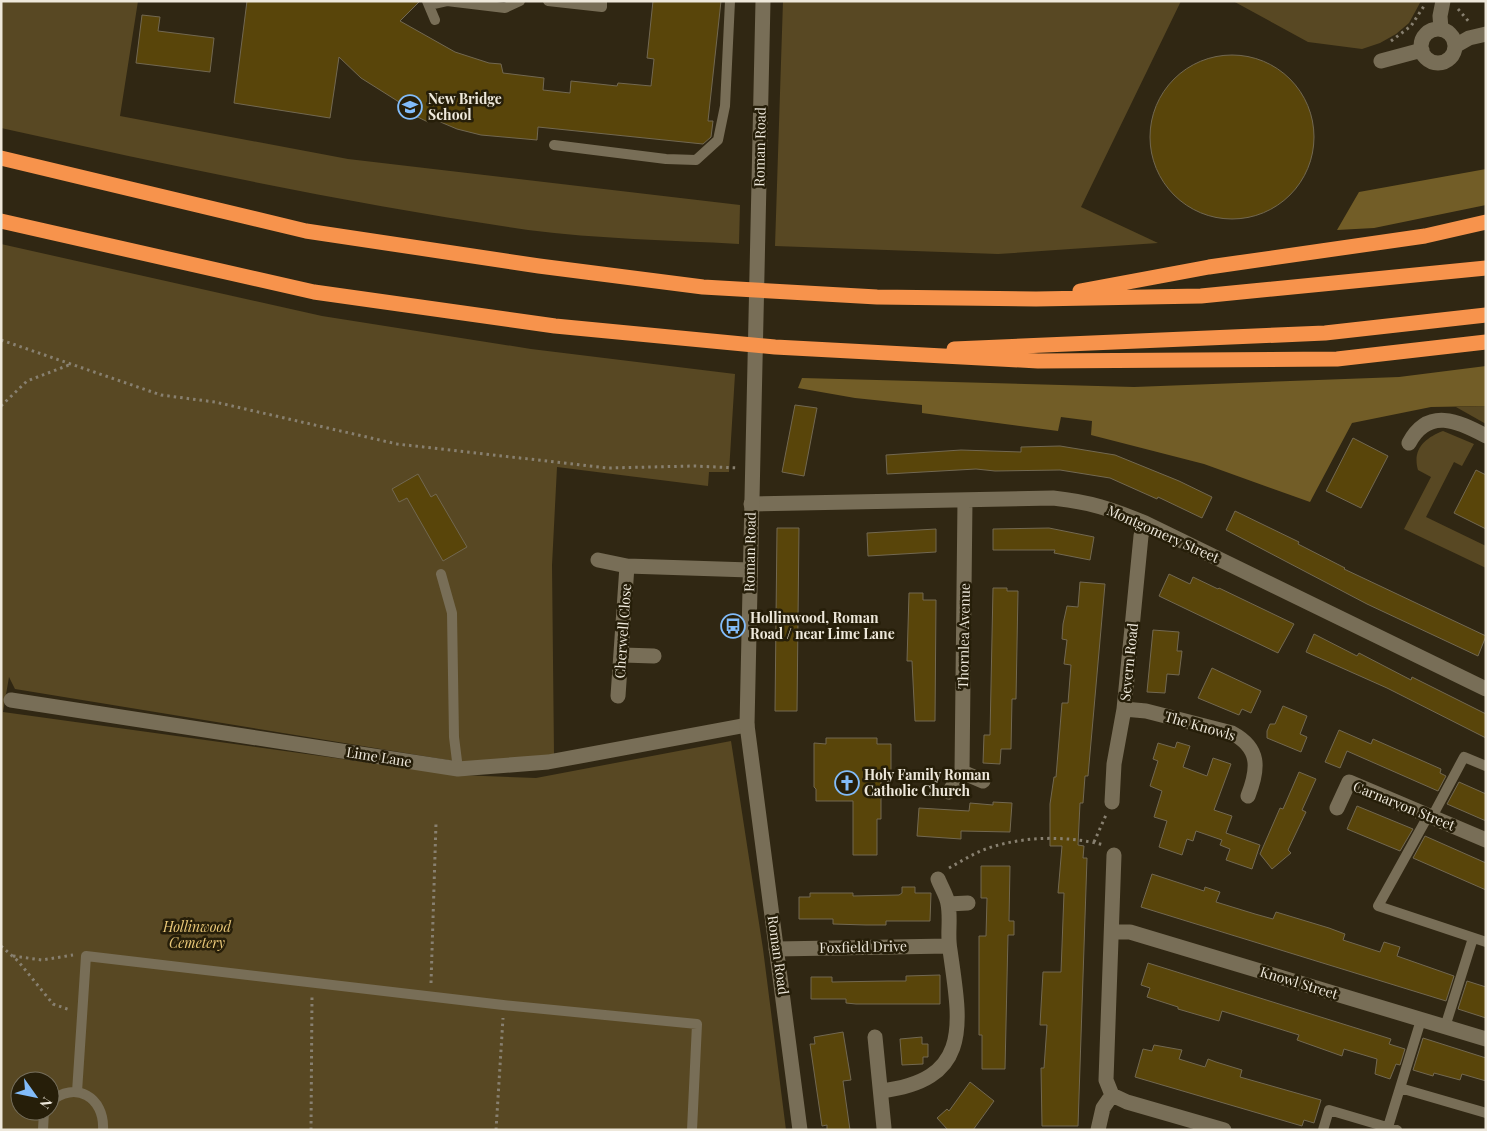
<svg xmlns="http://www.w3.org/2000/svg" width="1487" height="1131" font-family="'Playfair Display',serif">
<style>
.green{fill:#584823;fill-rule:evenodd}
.forest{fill:#725d27}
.building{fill:#59450a;stroke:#726851}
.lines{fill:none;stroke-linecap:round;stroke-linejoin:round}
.path{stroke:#888070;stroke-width:3;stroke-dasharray:2.5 4;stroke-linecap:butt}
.lane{stroke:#786e57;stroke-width:10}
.street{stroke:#786e57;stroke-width:15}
.secondary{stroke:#786e57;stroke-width:15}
.highway{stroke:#f7934c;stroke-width:15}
.labels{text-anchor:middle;stroke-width:5;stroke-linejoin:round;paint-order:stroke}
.poi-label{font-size:14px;font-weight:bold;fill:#eee8db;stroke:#261e09;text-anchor:start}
.street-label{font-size:14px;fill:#eee8db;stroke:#261e09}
.park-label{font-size:14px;font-style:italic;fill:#ebc979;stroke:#261e09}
</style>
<rect width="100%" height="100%" fill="#302713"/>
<path class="green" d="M1 1H138L120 116 348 159 740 205 739 244C669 240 598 239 528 230 351 204 176 167 1 128Z
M783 1H1181L1081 207 1158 243 998 254 775 246Z
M1233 1H1421L1409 23 1396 34 1380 43 1362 49 1308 42Z
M1 244 322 316 531 349 735 374 729 472H709L708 486 557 467 552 565 554 755 468 763 448 760 15 689 9 677 3 712 458 775 536 778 731 741 763 949 786 1130H1ZM20 1081H50V1111H20Z
M1486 406V424L1456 407Z
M1443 431 1474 444 1462 466 1454 462 1426 517 1486 546V568L1404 529 1431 477 1418 470C1412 449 1425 438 1443 431Z"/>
<path class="forest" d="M1486 169V205L1374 228 1337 230 1359 192Z
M1486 366V406L1431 407 1352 423 1310 502 1204 464 1091 435 1092 421 1061 417 1058 431 922 413V405L855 398 798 388 802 378 1134 387 1399 377Z"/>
<path class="building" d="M247 1H420L400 21 455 52 489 63 501 64 503 73 544 78 543 90 570 93 571 81 617 86 618 83 651 86 654 59 647 58 653 1H721L708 121H713L711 137 703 144 538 127 537 140 481 135 457 129 431 118 428 122 405 111 407 107 361 78 339 57 330 118 234 103Z
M142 15 160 17 158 31 214 38 210 72 136 63Z
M1150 137a82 82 0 1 1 164 0a82 82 0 1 1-164 0Z
M795 405 817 408 804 476 782 472Z
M1353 438 1388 456 1361 508 1326 491Z
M1060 446 1115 455 1179 481 1212 497 1202 518 1158 497 1157 499 1110 478 1060 470 995 471 976 469 887 474 886 455 961 450 1021 452V447Z
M1476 470 1486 475V529L1454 513Z
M418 474 431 497 436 494 467 547 443 561 407 498 399 502 392 489Z
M1235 511 1299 542 1298 544 1345 568 1344 569 1486 636 1478 656 1367 604 1226 530Z
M777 528H799L797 711H775Z
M1049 528 1094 537 1090 560 1054 553 1055 550H993V529Z
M936 529V552L868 556 867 533Z
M1169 574 1190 584 1193 577 1218 589 1219 588 1294 624 1278 653 1159 596Z
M1080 582 1105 584 1088 776H1085L1083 803H1080L1078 845 1084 846 1083 858H1087L1078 1126H1042L1041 1068H1044L1047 1025H1040L1043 972H1061L1064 893H1058L1062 846H1050V804L1054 777H1056L1062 703H1068L1071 665 1064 664 1067 640 1062 639 1063 624 1067 606 1078 607Z
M993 588H1007V591H1018L1016 699H1012L1011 749H1001L1000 764 983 763 984 735H990Z
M909 593H923V600H936L935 721H915L912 661H907Z
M1153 630 1179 632 1177 651H1182L1179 675 1167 674 1165 693 1147 692Z
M1314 634 1357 656 1359 653 1411 680 1412 677 1486 714V738L1387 688 1306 652Z
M1212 668 1261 691 1251 713 1242 709 1239 715 1198 698Z
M1283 706 1307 716 1300 734 1307 737 1301 752 1267 738V731L1270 724H1275Z
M1339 730 1371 744 1373 739 1441 769 1440 773 1446 776 1438 791 1347 751 1340 768 1325 762Z
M826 738H877V744H891V772H881V819H877V855H853V801H816V789L814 787V743L826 744Z
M1177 742 1190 746 1183 767 1207 776 1213 758 1231 764 1214 810 1232 816 1226 833 1260 845 1252 869 1226 860 1230 849 1220 845 1222 840 1196 831 1193 841 1187 839 1182 855 1159 847 1167 821 1154 817 1162 791 1150 786 1158 761 1153 759 1158 743 1175 748Z
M1299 772 1316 779 1302 810 1306 812 1288 850 1291 853 1272 869 1260 854 1280 808 1283 809Z
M1459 782 1486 794V821L1447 804Z
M993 802 1012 803 1010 832 961 831V839L917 836 919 808 969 811 970 803 993 805Z
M1357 806 1413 829 1400 851 1347 829Z
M1425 836 1486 863V890L1413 858Z
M981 866H1010L1009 921H1014V935H1008L1005 1069H982V1035H979V936H986L987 898H981Z
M1152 874 1204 891 1205 887 1220 892 1216 902 1255 914 1273 919 1276 912 1329 928 1345 934 1343 940 1380 952 1384 942 1400 947 1397 956 1454 976 1446 1001 1141 907Z
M902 887H915V893H931L930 921H886V925H866L833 924V919H799V897H810V893H853V896L899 895 902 893Z
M1148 963 1391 1039 1389 1044 1405 1049 1400 1065 1396 1064 1390 1079 1375 1074 1377 1059 1344 1049 1342 1056 1297 1040 1299 1035 1222 1011 1219 1021 1178 1009V1007L1147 997 1150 988 1141 985Z
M940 975V1004H856L846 1003V999H811V977H832V982L888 981H906V976Z
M1467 981 1486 987V1018L1458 1009Z
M843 1032 851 1080 843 1081 850 1130H827V1125L822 1126 810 1044H815L814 1037Z
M922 1037V1044H928V1057H923V1064L902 1065 900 1039Z
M1423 1038 1486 1058V1081L1462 1074 1460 1080 1434 1073 1433 1076 1413 1070Z
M1154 1045 1182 1050 1179 1059 1205 1067 1208 1059 1216 1062 1242 1070 1240 1077 1321 1100 1314 1123 1304 1120 1302 1126 1135 1077 1143 1049 1152 1051Z
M970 1082 994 1101 973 1130H948L937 1118 947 1109 949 1111Z"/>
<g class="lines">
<path class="path" d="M1458 9 1470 23
M1391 41 1411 26 1424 6
M1 340 161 395 215 402 397 444 608 468 694 466 738 468
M1 406 27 381 69 365
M1094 842 1106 815
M949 868C960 862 971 855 983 850 1020 836 1066 835 1104 845
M1 946 18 961 53 1004 70 1010
M13 956 42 960 73 955
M431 983 436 823
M311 1130 312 995
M496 1130 503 1018"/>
<path class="lane" d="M427 1 435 20
M548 1 602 7V1
M429 5 447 1 505 8 520 1
M554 145 666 159 696 160 718 140 725 106 730 1
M441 574 452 613 454 737 458 769
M1428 816 1378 906 1486 942
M1432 817 1464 757 1486 766
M1421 1020 1400 1088 1486 1113
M1445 1027 1473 938
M77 1092 86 956 503 1005 697 1024 692 1130
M50 1102C75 1080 105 1097 103 1130
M1388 1127 1400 1088
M43 1130 44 1111
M1323 1130 1329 1110 1397 1130"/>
<path class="street" d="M1441 29 1440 16 1443 1
M1421 46a17 17 0 1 1 34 0a17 17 0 1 1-34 0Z
M1455 46 1469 38 1486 34
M1381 61 1422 50
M1409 443C1428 407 1458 421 1486 436
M751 504 1053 498C1090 502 1111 509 1145 523L1486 689
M598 560 627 566 750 570
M623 655 654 656
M618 696 627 566
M11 700 458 769 548 762 747 725
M1124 709 1146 711 1232 733C1260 748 1259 768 1248 796
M962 772 965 500
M949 792 962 772 983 781
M1112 802 1114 764 1124 709 1141 536 1145 523
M1337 808 1349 782 1486 840
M948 904 968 903
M1112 932H1130L1486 1039
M776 949 949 946
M875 1037 884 1128
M881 1091C974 1080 960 1022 950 950 947 935 951 919 948 904 947 896 941 887 938 879
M1112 1095 1106 1080 1114 855
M1112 1095 1127 1102 1224 1130
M1098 1130 1103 1108 1112 1095"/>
<path class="secondary" d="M763 1 747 725 800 1130"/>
<path class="highway" d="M1 158 306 231 539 266 703 287 877 297 1036 299 1201 296 1486 268
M1 221 314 292 555 326 775 347 1038 361 1337 359 1486 342
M1080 291 1209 267 1425 236 1486 222
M954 349 1325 333 1486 315"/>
</g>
<defs>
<g id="school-ring" transform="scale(1.25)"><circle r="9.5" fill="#261e09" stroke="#82bcfa" stroke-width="1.5"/><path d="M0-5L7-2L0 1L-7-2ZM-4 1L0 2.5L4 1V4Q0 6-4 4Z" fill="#82bcfa"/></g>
<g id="bus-ring" transform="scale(1.25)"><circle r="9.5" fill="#261e09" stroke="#82bcfa" stroke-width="1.5"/><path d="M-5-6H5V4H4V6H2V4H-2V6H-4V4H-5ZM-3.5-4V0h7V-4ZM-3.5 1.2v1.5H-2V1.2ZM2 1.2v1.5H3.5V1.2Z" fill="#82bcfa"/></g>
<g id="church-ring" transform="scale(1.25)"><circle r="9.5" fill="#261e09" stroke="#82bcfa" stroke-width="1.5"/><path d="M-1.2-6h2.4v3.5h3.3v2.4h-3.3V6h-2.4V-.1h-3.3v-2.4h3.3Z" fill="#82bcfa"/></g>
</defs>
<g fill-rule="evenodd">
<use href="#school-ring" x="410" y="107"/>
<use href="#bus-ring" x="733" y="626"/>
<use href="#church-ring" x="847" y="783"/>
</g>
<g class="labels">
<g class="poi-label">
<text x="428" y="104">New Bridge<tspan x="428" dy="16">School</tspan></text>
<text x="750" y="623">Hollinwood, Roman<tspan x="750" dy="16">Road / near Lime Lane</tspan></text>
<text x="864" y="780">Holy Family Roman<tspan x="864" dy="16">Catholic Church</tspan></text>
</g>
<g class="street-label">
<text transform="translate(760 147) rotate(-89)" y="5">Roman Road</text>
<text transform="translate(1163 534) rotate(24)" y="5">Montgomery Street</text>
<text transform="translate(750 552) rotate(-89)" y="5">Roman Road</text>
<text transform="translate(623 631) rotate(-86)" y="5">Cherwell Close</text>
<text transform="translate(964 636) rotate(-89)" y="5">Thornlea Avenue</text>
<text transform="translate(1129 662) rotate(-84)" y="5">Severn Road</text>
<text transform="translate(1200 726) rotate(16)" y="5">The Knowls</text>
<text transform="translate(379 757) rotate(9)" y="5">Lime Lane</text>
<text transform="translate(1404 806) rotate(22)" y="5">Carnarvon Street</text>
<text transform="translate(863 947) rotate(-1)" y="5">Foxfield Drive</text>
<text transform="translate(778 955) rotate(82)" y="5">Roman Road</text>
<text transform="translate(1299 983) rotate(17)" y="5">Knowl Street</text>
</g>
<g class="park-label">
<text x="197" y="932">Hollinwood<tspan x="197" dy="16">Cemetery</tspan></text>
</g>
</g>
<rect width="1487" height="1131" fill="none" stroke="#eee8db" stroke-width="5"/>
<g transform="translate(35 1096) rotate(123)"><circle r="24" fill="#261e09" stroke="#766f5d"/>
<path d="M0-4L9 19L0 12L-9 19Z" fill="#82bcfa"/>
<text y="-8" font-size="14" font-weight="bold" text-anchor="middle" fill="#eee8db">N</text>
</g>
</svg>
